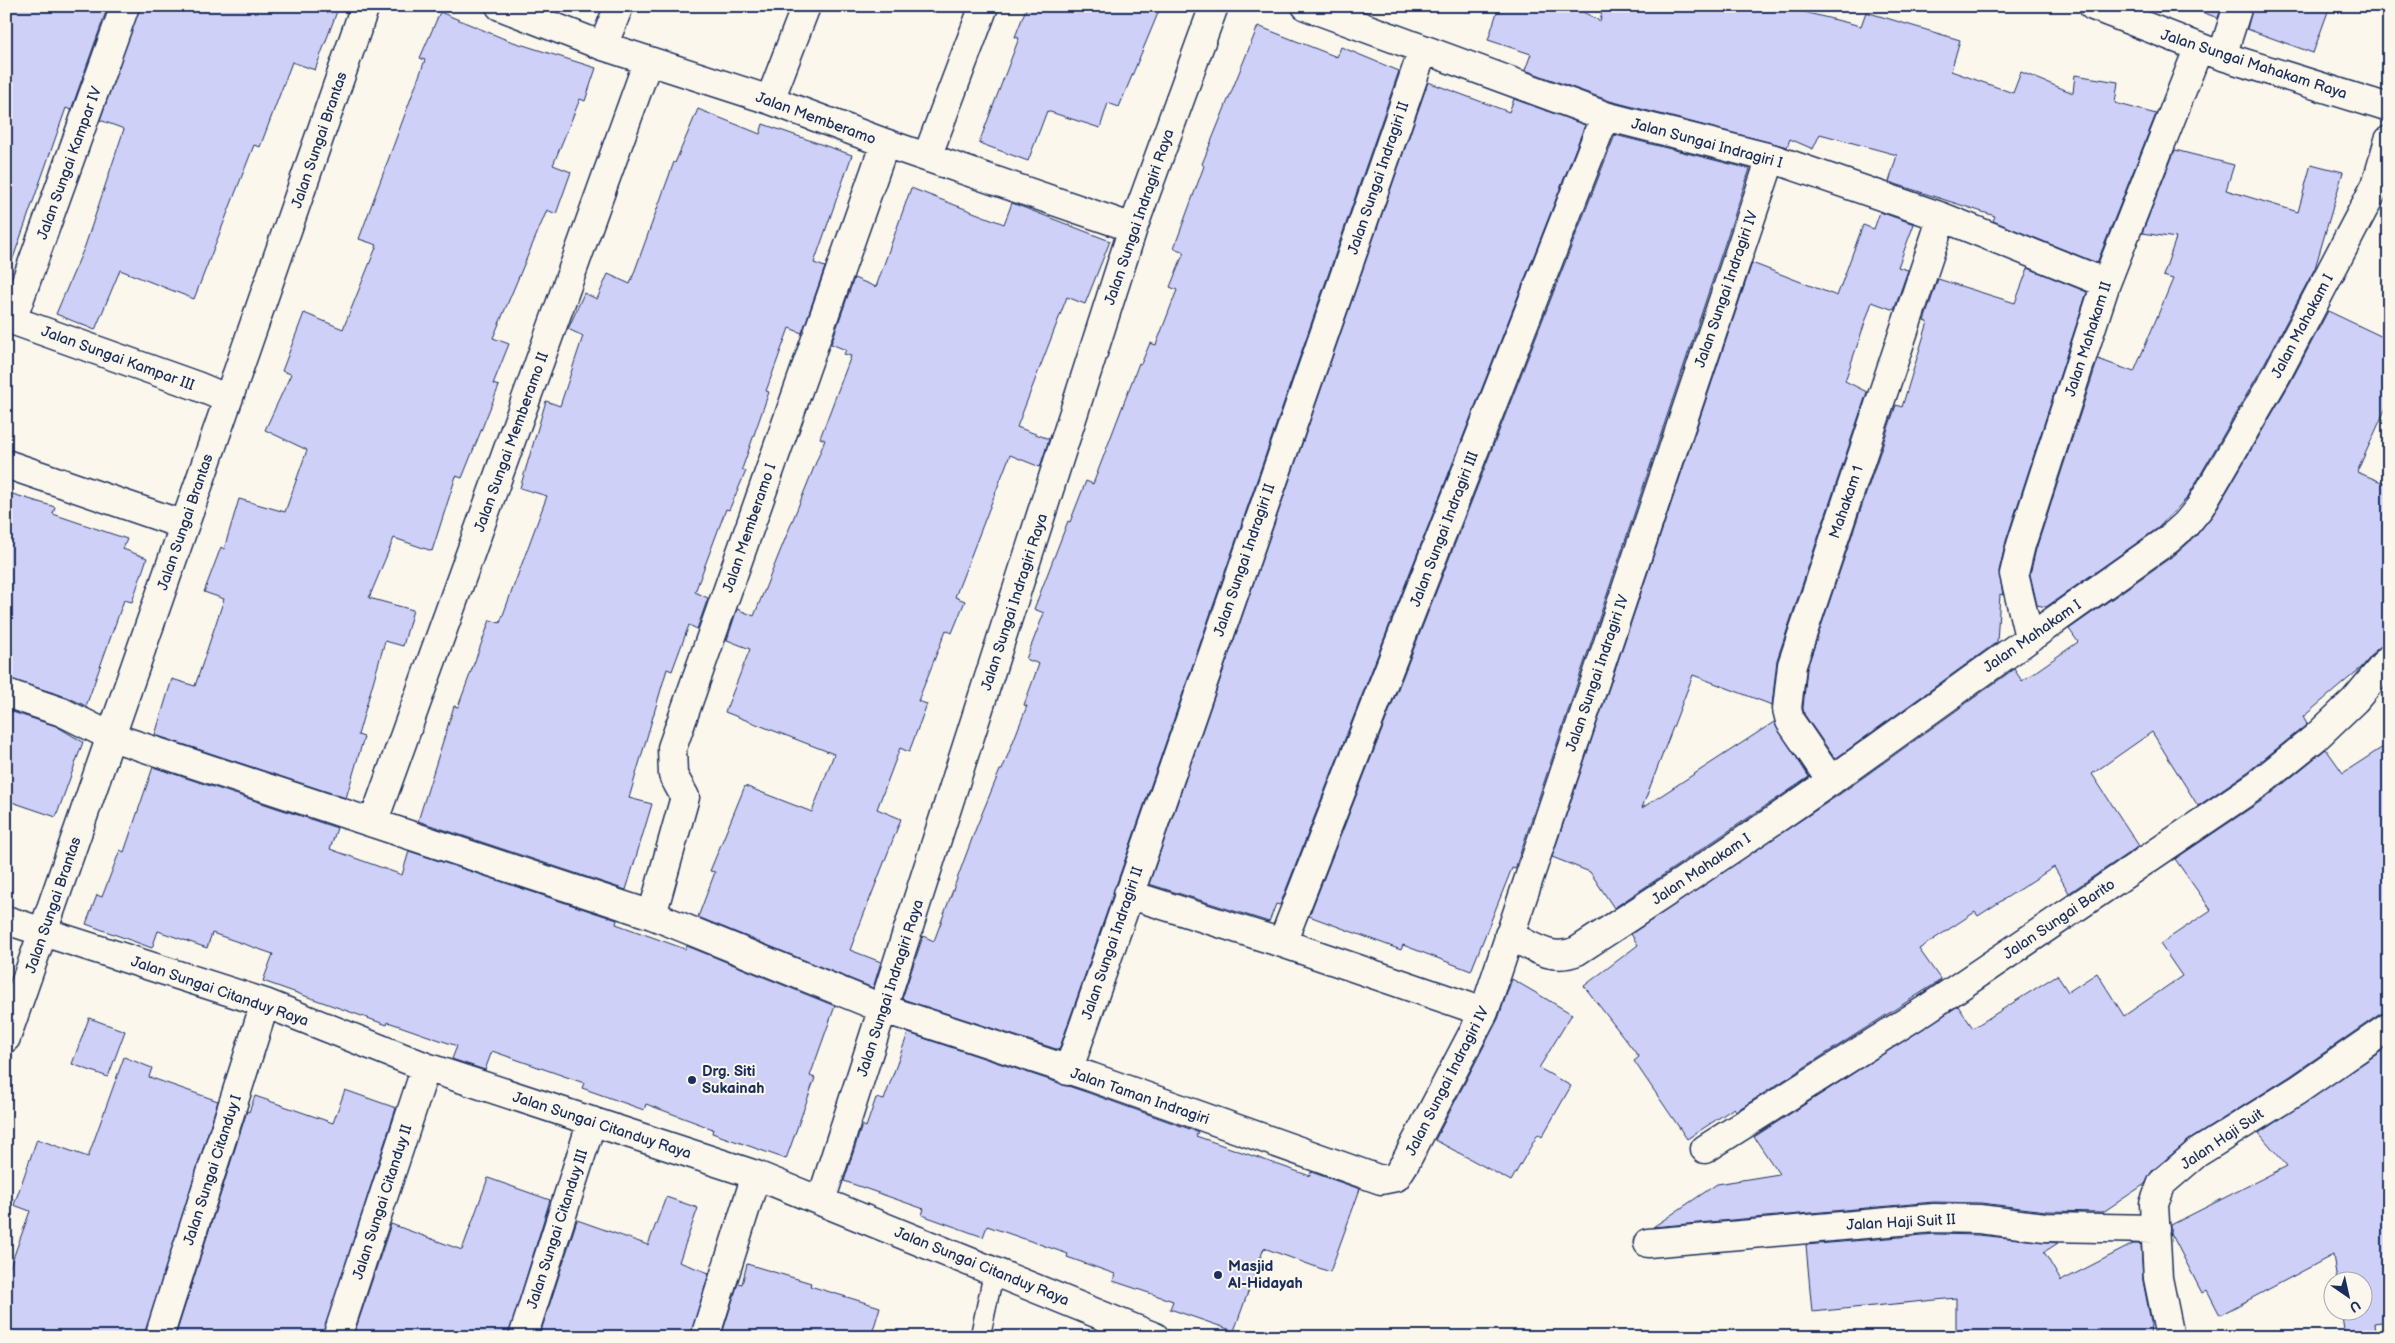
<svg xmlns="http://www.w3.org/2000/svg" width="2395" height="1343" font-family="'Balsamiq Sans',sans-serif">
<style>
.building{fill:#ced0f8;stroke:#1b2f5e}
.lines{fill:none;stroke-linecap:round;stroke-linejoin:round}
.lane-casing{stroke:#1b2f5e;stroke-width:22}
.street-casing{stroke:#1b2f5e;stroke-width:31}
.secondary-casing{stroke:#1b2f5e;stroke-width:31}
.lane{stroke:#fbf7ec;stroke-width:19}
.street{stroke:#fbf7ec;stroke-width:28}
.secondary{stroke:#fbf7ec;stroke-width:28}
.poi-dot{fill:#1b2f5e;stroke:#fbf7ec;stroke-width:2}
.labels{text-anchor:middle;stroke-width:4;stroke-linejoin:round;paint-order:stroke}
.street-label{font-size:15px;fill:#1b2f5e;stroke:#fbf7ec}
.poi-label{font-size:15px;font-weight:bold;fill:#1b2f5e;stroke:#fbf7ec;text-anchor:start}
</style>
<rect width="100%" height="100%" fill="#fbf7ec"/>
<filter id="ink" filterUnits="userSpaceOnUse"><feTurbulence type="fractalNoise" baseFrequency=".02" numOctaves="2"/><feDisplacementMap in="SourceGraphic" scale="10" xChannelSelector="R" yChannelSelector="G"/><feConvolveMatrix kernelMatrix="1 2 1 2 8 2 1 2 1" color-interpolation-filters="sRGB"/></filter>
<g filter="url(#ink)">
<path class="building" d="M6 6H108L71 110 66 108 11 264 6 263Z
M140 6H339L315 70 292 62 260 147 254 145 194 299 120 270 95 330 56 314 85 246 124 129 100 120Z
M1027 6H1161L1119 107 1108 103 1100 128 1047 111 1028 161 979 143 1019 38 1015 37Z
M1499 6H1572L1600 21 1603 6H1779L1861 26 1866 12 1960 40 1951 71 2013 93 2021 72 2073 93 2075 75 2118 82 2115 103 2156 114 2097 263 1993 221 1995 216 1889 182 1897 155 1820 134 1813 149 1790 139 1787 147 1610 101 1525 70 1531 54 1488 40Z
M2197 6H2222L2218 18 2196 10Z
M2253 6H2330L2313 53 2247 29Z
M440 12 507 40 596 68 585 101 580 99 553 165 571 172 556 214 547 210 493 338 509 344 493 384 499 386 462 478 456 476 432 551 394 538 369 598 413 610 403 646 385 641 358 735 364 737 346 798 155 735 172 679 195 686 224 599 204 592 221 547 224 549 239 499 285 512 307 450 265 430 291 374 282 371 304 313 343 329 377 245 359 239 425 60 420 58Z
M1258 26 1337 57 1341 47 1399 71 1059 1050 902 999 923 936 934 941 976 828 1000 770H1002L1027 706 1024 705 1039 664 1026 659 1044 613 1034 609 1068 521 1070 522 1086 481 1093 484 1139 363 1141 364 1150 343 1156 345 1177 290 1170 287 1184 252 1174 248 1204 166 1202 164Z
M1428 82 1509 112 1514 99 1585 125 1280 905 1276 904 1269 922 1149 884Z
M698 109 760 134 763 124 852 155 814 263 825 267 802 333 789 328 766 391 769 392 742 469 746 471 729 510 726 509 695 592 708 598 697 629 689 625 672 671 667 669 629 798 652 804 626 890 418 821 454 706 458 707 490 620 500 623 547 496 520 488 546 401 560 406 583 336 568 329 569 327 584 293 597 299 608 274 630 284 674 162 675 163Z
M1615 135 1750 169 1515 869 1512 868 1471 971 1403 945 1401 950 1309 916Z
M2175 150 2234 165 2226 190 2298 212 2311 164 2343 172 2315 268 2262 368 2187 498 2158 528 2046 607 2037 605 2030 574 2036 549 2098 359 2134 372 2173 279 2163 276 2176 238 2142 233Z
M911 188 1004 224 1012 203 1110 241 1085 304 1067 297 1017 427 1049 439 1040 467 1010 455 955 597 965 601 952 633 946 630 918 701 927 704 909 752 900 748 877 809 901 819 850 950 881 962 873 988 698 917 715 872 710 871 745 786 812 812 834 754 725 712 750 649 727 640 737 609 754 616 825 440 820 438 851 356 844 354 846 350 831 344 854 278 876 287Z
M1880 212 1914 224 1898 267 1908 270 1894 310 1872 302 1845 381 1867 392 1777 660 1772 705 1693 675 1642 808 1774 722 1809 777 1614 908 1590 872 1552 857 1752 263 1837 296 1863 225 1874 229Z
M2028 268 2087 292 2006 541 1999 571 2003 595 2000 594 1997 642 1835 759 1804 714 1803 708 1807 668 1896 405 1902 407 1928 322 1924 321 1938 279 2015 303Z
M2328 311 2389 340V401L2357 472 2389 485V644L2377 649 2362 667 2303 717 2307 724 2305 726 2249 771 2198 806 2152 732 2092 774 2139 846 2069 893 2054 867 1978 916 1975 912 1919 949 1941 980 1736 1111 1734 1108 1687 1139 1634 1061 1639 1057 1584 986 1638 945 1631 934 1840 794 2014 669 2022 681 2078 642 2069 629 2177 553 2196 536 2213 515 2290 383Z
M6 492 55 507 53 514 127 539 123 549 147 558 132 602 124 600 86 706 67 697 6 678Z
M6 710 56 726 83 742 56 817 6 800Z
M2389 743V1012L2380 1014 2289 1077 2189 1140 2152 1171 2145 1184 2103 1212 2046 1211 1981 1203 1934 1202 1653 1227 1717 1184 1779 1174 1754 1137 1958 1006 1973 1028 2057 975 2068 992 2097 973 2124 1016 2182 976 2160 944 2211 910 2175 859 2267 797 2326 749 2343 773Z
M153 767 337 828 330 849 402 875 409 851 617 920 616 924 685 949 687 946 835 1006 810 1076 815 1078 786 1159 712 1133 713 1129 646 1104 644 1110 582 1088 584 1083 492 1051 485 1070 452 1059 457 1046 388 1022 387 1025 263 981 273 954 212 933 207 948 158 931 152 948 86 924 97 895 102 897 120 850 124 852Z
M1512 979 1572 1014 1539 1068 1571 1086 1542 1137 1538 1134 1511 1181 1435 1140 1498 1019Z
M89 1018 125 1031 108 1077 72 1064Z
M908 1033 1086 1092 1198 1132 1196 1136 1310 1176 1311 1172 1360 1189 1330 1272 1264 1248 1234 1331 1170 1309 1173 1301 1113 1281 1115 1274 1067 1257 1068 1254 987 1226 983 1237 922 1215 924 1209 844 1181 862 1125 866 1127 876 1098 884 1100Z
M2389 1046V1321L2374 1323 2376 1337H2345L2341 1310H2362V1280H2337L2333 1255 2220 1315 2207 1290 2202 1293 2171 1233V1225L2287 1166 2259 1133Z
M124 1057 152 1068 149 1077 218 1101 144 1337H6V1278L30 1211 14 1205 37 1139 88 1157Z
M345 1090 396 1108 322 1337H175L247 1111 249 1112 255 1096 333 1123Z
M488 1178 550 1200 508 1337H372L355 1331 391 1224 462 1250Z
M666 1197 698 1208 679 1262 709 1273 690 1337H539L577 1220 648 1245Z
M1935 1234 1978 1235 2058 1243 2044 1252 2061 1281 2133 1244H2141L2143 1281 2151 1322 2150 1337H1956V1298L1812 1312 1806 1245Z
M747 1264 811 1283 810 1286 880 1307 871 1337H721L738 1283 742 1284Z"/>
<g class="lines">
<g class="lane-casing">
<path id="lane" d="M980 1337 994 1271"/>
</g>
<g class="street-casing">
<path id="street" d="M500 6 603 46 770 100 885 143 1133 228
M1306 6 1605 116 1771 158 1942 217 2106 283
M2093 6 2222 56 2389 108
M603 46 619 6
M2222 56 2238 6
M770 100 806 6
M927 157 984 6
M6 318 197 386 228 399
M12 320 125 6
M6 464 184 525
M2029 637 2014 574 2021 545 2106 283 2199 47
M6 693 62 712 112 737 652 915 884 1009 1091 1077 1381 1180 1396 1177 1405 1163 1484 1012 1771 158
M1831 781 1790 721 1787 709 1792 665 1942 217
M373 823 648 61
M1128 894 1282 943 1484 1012
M652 915 685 797 673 775 672 748 885 143
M6 920 265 1003 426 1067 756 1175 1155 1337
M1509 935C1532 946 1551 962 1577 951 1663 895 1748 839 1832 780 1944 700 2055 619 2168 540L2186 524 2200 507 2276 376 2376 185 2389 140
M1282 943 1605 116
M1068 1071 1423 50
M1705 1149 1925 1010 2258 784 2315 738 2355 700 2389 659
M821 1201 1133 228 1214 6
M1648 1243 1934 1218 1979 1219 2045 1227 2156 1229
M159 1337 265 1003
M337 1337 426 1067
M523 1337 592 1121
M705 1337 756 1175
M2170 1337 2158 1278 2154 1204 2162 1183 2197 1153 2298 1090 2389 1027"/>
</g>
<g class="secondary-casing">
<path id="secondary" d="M6 1038 365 6"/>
</g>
<use href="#lane" class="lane"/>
<use href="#street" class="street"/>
<use href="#secondary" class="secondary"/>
</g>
</g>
<g class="poi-dot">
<circle cx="692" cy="1080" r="5"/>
<circle cx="1218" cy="1275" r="5"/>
</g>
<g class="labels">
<g class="street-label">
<text transform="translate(2254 64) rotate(18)" y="5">Jalan Sungai Mahakam Raya</text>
<text transform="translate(816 118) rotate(20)" y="5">Jalan Memberamo</text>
<text transform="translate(319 140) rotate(-71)" y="5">Jalan Sungai Brantas</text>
<text transform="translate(1707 143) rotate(15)" y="5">Jalan Sungai Indragiri I</text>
<text transform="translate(69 163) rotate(-70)" y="5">Jalan Sungai Kampar IV</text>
<text transform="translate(1378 178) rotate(-71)" y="5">Jalan Sungai Indragiri II</text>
<text transform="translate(1139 217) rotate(-71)" y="5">Jalan Sungai Indragiri Raya</text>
<text transform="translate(1726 289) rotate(-71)" y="5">Jalan Sungai Indragiri IV</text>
<text transform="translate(2302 326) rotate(-62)" y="5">Jalan Mahakam I</text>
<text transform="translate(2088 339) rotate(-72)" y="5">Jalan Mahakam II</text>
<text transform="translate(118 358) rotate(20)" y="5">Jalan Sungai Kampar III</text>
<text transform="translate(511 442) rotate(-70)" y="5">Jalan Sungai Memberamo II</text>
<text transform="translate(1846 502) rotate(-71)" y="5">Mahakam 1</text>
<text transform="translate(185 522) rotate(-71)" y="5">Jalan Sungai Brantas</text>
<text transform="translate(749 528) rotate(-71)" y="5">Jalan Memberamo I</text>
<text transform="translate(1444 529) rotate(-69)" y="5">Jalan Sungai Indragiri III</text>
<text transform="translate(1244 560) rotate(-71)" y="5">Jalan Sungai Indragiri II</text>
<text transform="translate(1014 602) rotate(-72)" y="5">Jalan Sungai Indragiri Raya</text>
<text transform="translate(2032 636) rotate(-35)" y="5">Jalan Mahakam I</text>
<text transform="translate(1597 673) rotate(-71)" y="5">Jalan Sungai Indragiri IV</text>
<text transform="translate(1701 869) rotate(-34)" y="5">Jalan Mahakam I</text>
<text transform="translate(53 905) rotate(-71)" y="5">Jalan Sungai Brantas</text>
<text transform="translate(2059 919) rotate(-34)" y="5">Jalan Sungai Barito</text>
<text transform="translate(1112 943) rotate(-71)" y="5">Jalan Sungai Indragiri II</text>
<text transform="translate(890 988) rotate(-72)" y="5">Jalan Sungai Indragiri Raya</text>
<text transform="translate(220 991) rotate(19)" y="5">Jalan Sungai Citanduy Raya</text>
<text transform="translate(1447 1081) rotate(-63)" y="5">Jalan Sungai Indragiri IV</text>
<text transform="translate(1140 1096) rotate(19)" y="5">Jalan Taman Indragiri</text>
<text transform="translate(602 1125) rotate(18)" y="5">Jalan Sungai Citanduy Raya</text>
<text transform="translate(2222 1139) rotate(-34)" y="5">Jalan Haji Suit</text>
<text transform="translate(212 1170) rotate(-72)" y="5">Jalan Sungai Citanduy I</text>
<text transform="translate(382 1202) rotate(-72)" y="5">Jalan Sungai Citanduy II</text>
<text transform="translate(1901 1222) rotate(-3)" y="5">Jalan Haji Suit II</text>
<text transform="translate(557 1229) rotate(-72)" y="5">Jalan Sungai Citanduy III</text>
<text transform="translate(982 1266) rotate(22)" y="5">Jalan Sungai Citanduy Raya</text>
</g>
<g class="poi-label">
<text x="702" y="1076">Drg. Siti<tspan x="702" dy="17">Sukainah</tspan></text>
<text x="1228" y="1271">Masjid<tspan x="1228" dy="17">Al-Hidayah</tspan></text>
</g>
</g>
<rect width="2395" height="1343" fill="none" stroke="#fbf7ec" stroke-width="25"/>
<rect x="12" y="12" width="2370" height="1318" fill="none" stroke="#1b2f5e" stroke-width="2" filter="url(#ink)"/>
<g transform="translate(2348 1296) rotate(146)"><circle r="24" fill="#fbf7ec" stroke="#a1a7b3"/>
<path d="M0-4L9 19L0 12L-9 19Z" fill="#1b2f5e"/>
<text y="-8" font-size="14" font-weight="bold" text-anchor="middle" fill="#1b2f5e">U</text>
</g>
</svg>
